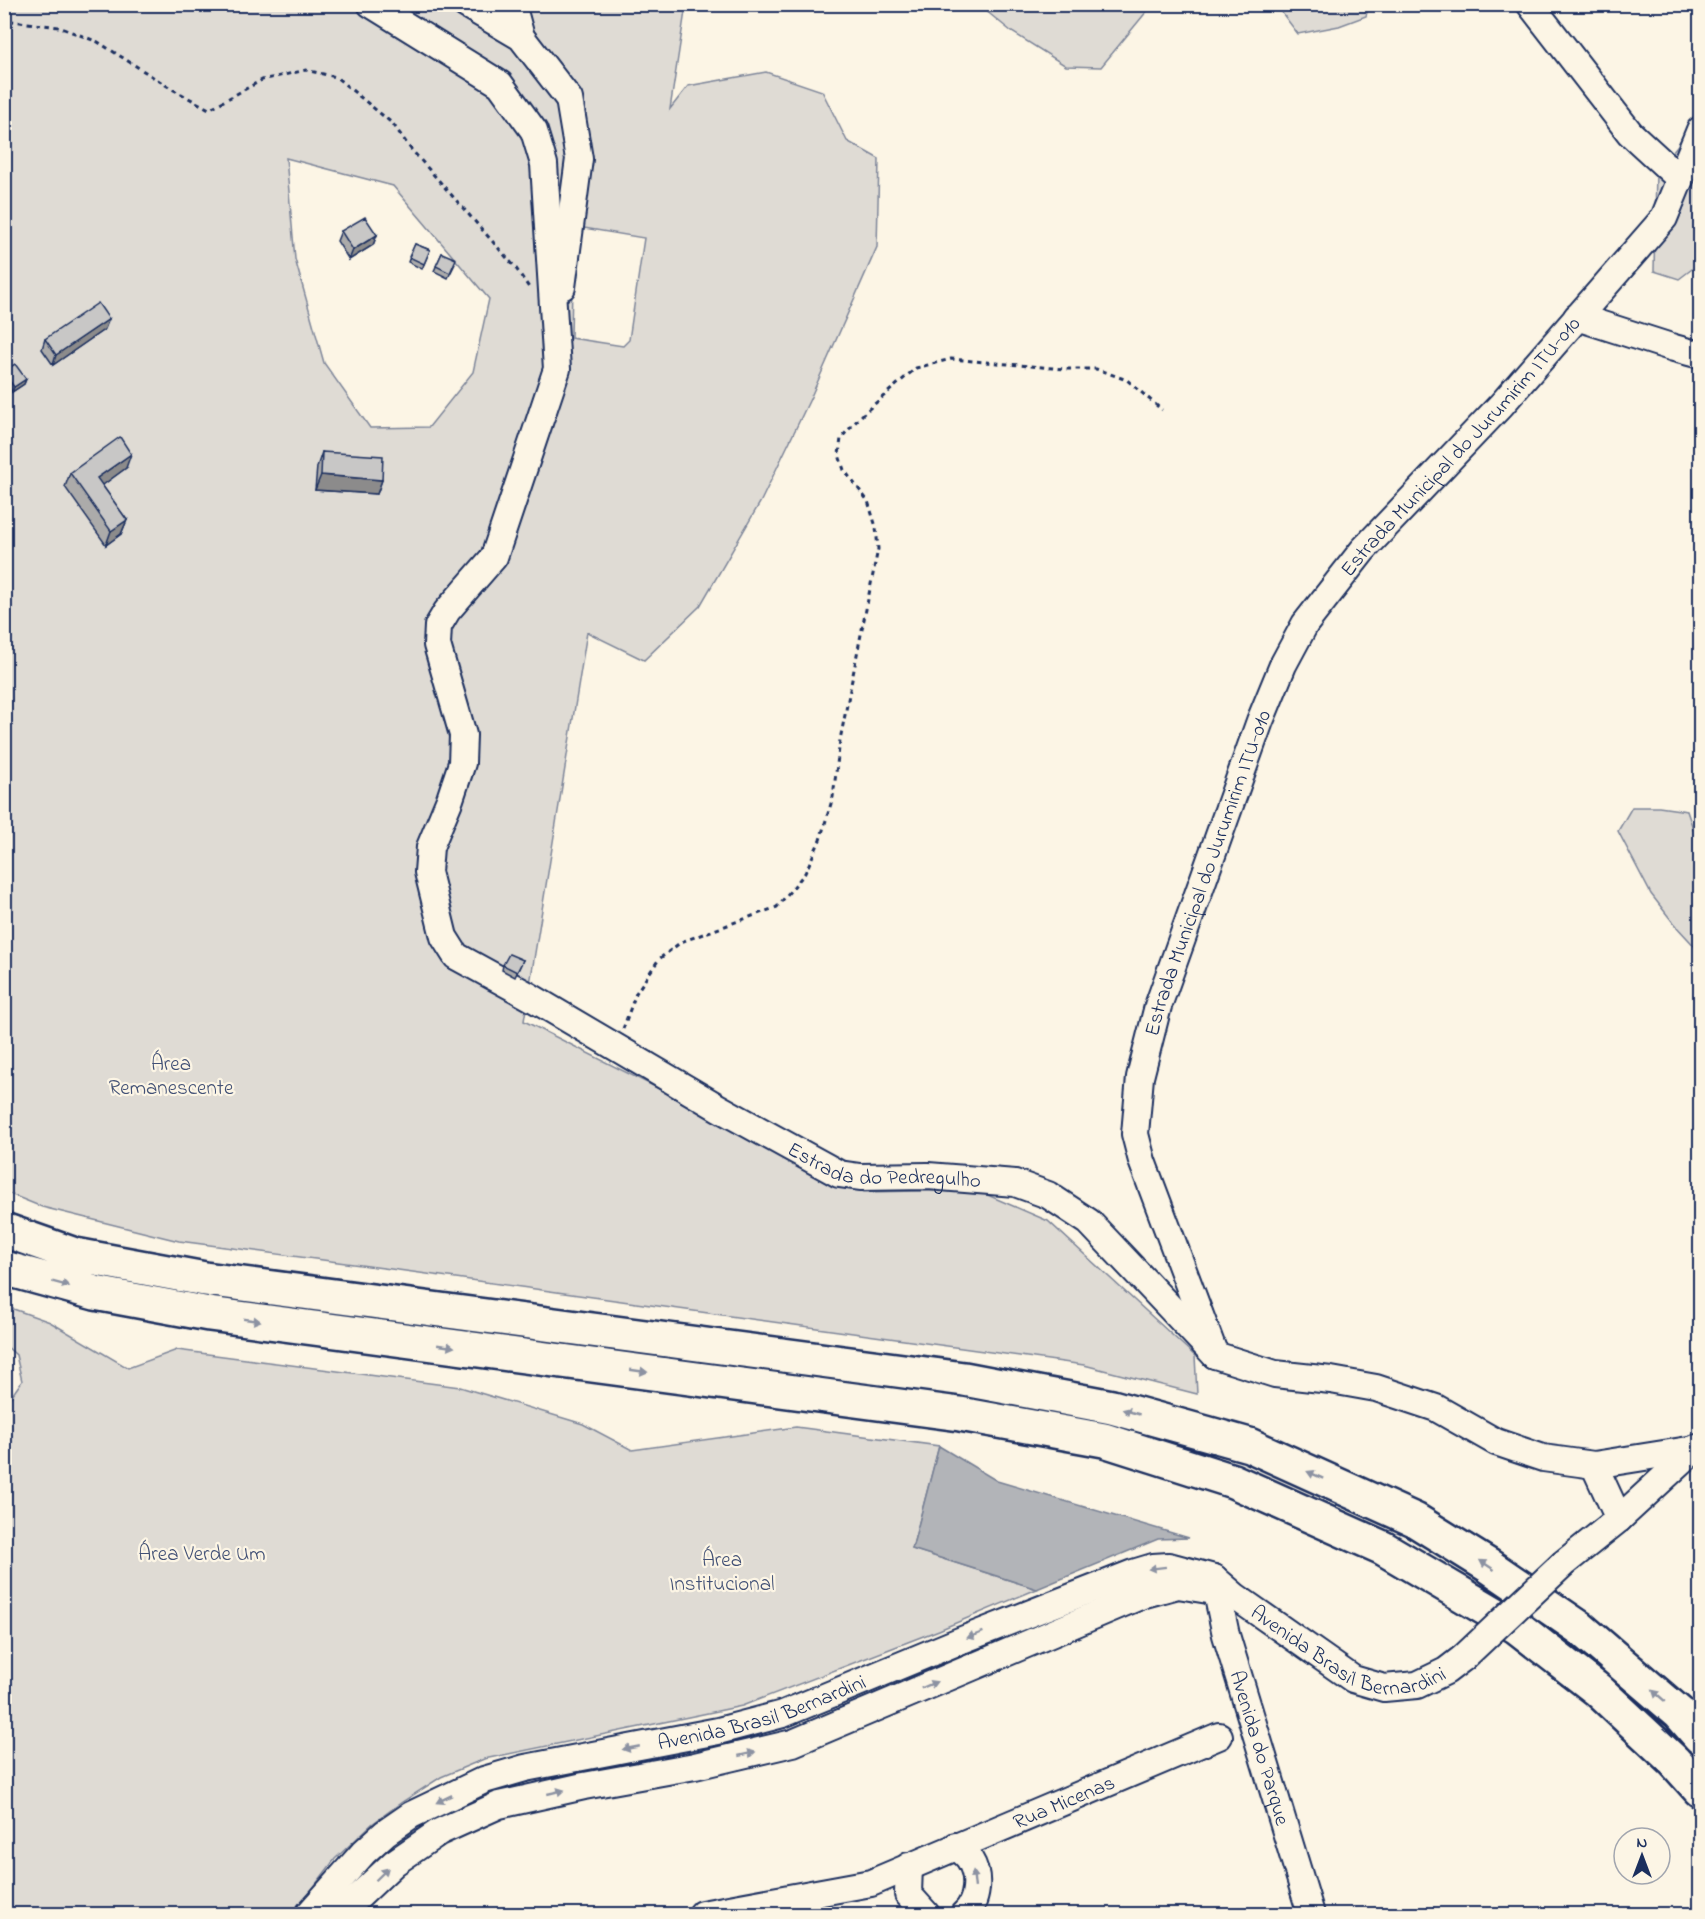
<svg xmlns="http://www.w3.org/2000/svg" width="1705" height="1919" font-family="'Indie Flower',sans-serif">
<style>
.green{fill:#dfdbd4;stroke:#7d8599;stroke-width:1.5;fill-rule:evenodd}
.water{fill:#b2b4b8;stroke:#767f94;stroke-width:1.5}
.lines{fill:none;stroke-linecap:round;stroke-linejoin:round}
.minor-casing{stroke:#1b2f5e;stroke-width:30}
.highway-casing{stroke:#1b2f5e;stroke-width:38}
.path{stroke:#1b2f5e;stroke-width:3;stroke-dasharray:4.5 4.5;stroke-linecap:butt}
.minor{stroke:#fcf5e5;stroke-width:26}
.highway{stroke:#fcf5e5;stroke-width:33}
.minor-bridge-casing{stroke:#1b2f5e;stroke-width:30;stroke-linecap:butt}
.minor-bridge{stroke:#fcf5e5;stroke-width:26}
.wall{fill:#acabaa;stroke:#1b2f5e;stroke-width:1.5}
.shaded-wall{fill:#8c8b8b;stroke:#1b2f5e;stroke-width:1.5}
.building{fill:#c8c7c6;stroke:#1b2f5e;stroke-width:1.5}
.oneway{fill:#8c92a2}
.labels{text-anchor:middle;stroke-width:4.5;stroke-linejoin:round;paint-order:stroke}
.street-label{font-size:21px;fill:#1b2f5e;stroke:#fcf5e5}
.park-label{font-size:21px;fill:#425176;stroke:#fcf5e5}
</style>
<rect width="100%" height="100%" fill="#fcf5e5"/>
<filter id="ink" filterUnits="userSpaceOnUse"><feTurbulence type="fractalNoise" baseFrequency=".0167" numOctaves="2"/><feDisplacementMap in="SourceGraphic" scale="12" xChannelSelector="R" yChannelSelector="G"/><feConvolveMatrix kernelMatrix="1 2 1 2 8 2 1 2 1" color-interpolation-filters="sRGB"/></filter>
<g filter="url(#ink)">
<path class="green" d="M4 5H686L670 109 688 86 766 72 822 91 847 141 879 159 877 247 810 399 761 501 700 606 644 660 587 632 524 1021 864 1192 976 1190 1048 1221 1195 1356 1197 1394 1084 1365 391 1269 179 1241 42 1207 5 1192ZM286 158 393 186 489 299 473 372 429 427 370 428 324 363 295 259ZM584 228 644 238 629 340 623 346 571 338 572 282Z
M996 5V4L1152 5 1101 67 1066 66 1012 32 985 10Z
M1276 5H1369L1366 16 1339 26 1298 34Z
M1700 105V263L1679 279 1654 271 1656 171 1677 146Z
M1632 807H1659L1687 811 1700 849V952L1675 925 1651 894 1618 831Z
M5 1306 50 1322 128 1368 177 1350 460 1387 583 1424 632 1450 796 1427 939 1446 912 1549 1037 1589 939 1630 742 1706 484 1759 441 1777 402 1802 372 1824 335 1859 293 1914H5L4 1401H8L22 1381 16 1355 5 1345Z"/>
<path class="water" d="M939 1446 997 1481 1189 1538 1158 1539 1037 1589 912 1549Z"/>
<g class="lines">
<g class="minor-casing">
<g id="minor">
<path id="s1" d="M371 4 500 84 534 131 544 164 557 369 494 557 447 611 438 626 437 645 463 735 462 763 450 799 430 847 428 872 444 937 456 956 529 996 719 1108 839 1174 860 1177 928 1176 1015 1183 1048 1195 1089 1222 1215 1355"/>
<path d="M465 4 521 37 569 99 579 159 562 287"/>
<path d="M512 4 521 37"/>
<path d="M1530 4 1630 133 1680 179"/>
<path d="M1577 317 1674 348 1700 355"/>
<path id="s2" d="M1695 1449 1594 1465 1543 1458 1496 1442 1436 1408 1376 1388 1331 1380 1275 1374 1215 1355 1142 1161 1135 1134 1140 1077 1158 1006 1260 721 1283 665 1305 624 1363 550 1502 404 1664 218 1700 130"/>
<path d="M1594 1465 1619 1519"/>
<path d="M1564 1563 1619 1519 1696 1448"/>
<path id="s3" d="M1214 1578 1226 1635 1311 1914"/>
<path d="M956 1846C960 1850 967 1855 970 1860 980 1876 978 1902 964 1914"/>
<path d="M909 1866 908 1894 926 1914"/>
<path id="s4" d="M309 1914 364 1852 385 1833 411 1815 484 1780 525 1768 718 1731 783 1714 957 1642 1133 1573 1153 1567 1169 1566 1214 1578 1236 1597 1353 1679 1384 1688 1417 1685 1446 1671 1463 1658"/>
<path d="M340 1914 394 1863 439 1832 499 1805 584 1786 695 1766 793 1743 1145 1594 1178 1585 1208 1590"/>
<path id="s5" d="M702 1914 871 1883 1219 1736"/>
</g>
</g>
<g class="highway-casing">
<path id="highway" d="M4 1230 75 1255 205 1279 964 1379 1112 1407 1249 1445 1415 1520 1489 1566 1580 1628 1679 1713 1700 1737
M4 1268 95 1293 209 1314 960 1414 1104 1440 1233 1481 1383 1548 1517 1627 1598 1690 1674 1761 1700 1790"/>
</g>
<path class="path" d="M4 13 12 21 59 27 98 42 172 89 209 109 262 80 306 70 336 77 393 124 410 148 515 267 530 289
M623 1029 636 993 659 959 681 942 777 907 805 873 820 840 833 797 840 740 878 549 876 527 868 501 844 470 839 455 841 438 863 414 916 368 951 359 1064 369H1096L1127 380 1162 410"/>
<use href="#minor" class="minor"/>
<use href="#highway" class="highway"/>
<g class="minor-bridge-casing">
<path id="minor-bridge" d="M1463 1658 1564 1563"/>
</g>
<use href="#minor-bridge" class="minor-bridge"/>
</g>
<path class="wall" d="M341 231 377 235 373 245 349 260 337 241Z
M415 244 430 250 422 269 408 262Z
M442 253 455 264 448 278 434 271Z
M105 329 53 365 42 349 45 339Z
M4 371 26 379 24 384 12 392 4 380Z
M322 452 382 480 377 494 315 490 317 467Z
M126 468 102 485 127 520 121 534 106 545 65 487 70 473Z
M523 960 515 977 502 970 503 965Z"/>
<path class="shaded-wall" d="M377 235 373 245 349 260 353 250Z
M109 319 105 329 53 365 56 355Z
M26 379 24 384 12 392 14 387Z
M131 454 126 468 92 493 97 478Z
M321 475 382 480 377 494 315 490Z
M127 520 121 534 106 545 111 531Z"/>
<path class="building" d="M365 217 377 235 353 250 341 231Z
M415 244 430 250 424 264 409 257Z
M442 253 456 259 450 273 436 266Z
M98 303 109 319 56 355 45 339Z
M15 364 26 379 14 387 4 373V371Z
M120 437 131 454 97 478 127 520 111 531 70 473Z
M322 452 383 456 382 480 321 475Z
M509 954 523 960 517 972 503 965Z"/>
<defs><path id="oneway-solid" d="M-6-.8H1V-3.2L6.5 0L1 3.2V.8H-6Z" transform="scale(1.5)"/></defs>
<g class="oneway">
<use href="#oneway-solid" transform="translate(61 1284) rotate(15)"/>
<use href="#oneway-solid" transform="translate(252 1320) rotate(8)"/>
<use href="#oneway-solid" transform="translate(446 1346) rotate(8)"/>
<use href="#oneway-solid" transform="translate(639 1371) rotate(8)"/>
<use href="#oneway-solid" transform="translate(1131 1412) rotate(-164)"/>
<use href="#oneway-solid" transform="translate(1315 1475) rotate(-156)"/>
<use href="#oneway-solid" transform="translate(1487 1565) rotate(-147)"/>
<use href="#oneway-solid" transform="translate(1157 1568) rotate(173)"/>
<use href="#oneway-solid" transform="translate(975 1635) rotate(159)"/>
<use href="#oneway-solid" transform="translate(929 1685) rotate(-23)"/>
<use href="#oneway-solid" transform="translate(1659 1696) rotate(-139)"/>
<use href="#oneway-solid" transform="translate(631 1748) rotate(169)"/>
<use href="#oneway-solid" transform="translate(747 1754) rotate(-13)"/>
<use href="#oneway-solid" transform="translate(556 1792) rotate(-13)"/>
<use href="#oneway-solid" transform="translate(444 1799) rotate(154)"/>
<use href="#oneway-solid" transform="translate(382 1874) rotate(-44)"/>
<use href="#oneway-solid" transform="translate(974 1879) rotate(-96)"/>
</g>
</g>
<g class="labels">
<g class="street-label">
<text dy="7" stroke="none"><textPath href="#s2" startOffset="1512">Estrada Municipal do Jurumirim ITU-010</textPath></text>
<text dy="7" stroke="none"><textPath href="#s2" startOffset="1008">Estrada Municipal do Jurumirim ITU-010</textPath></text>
<text dy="7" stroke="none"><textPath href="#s1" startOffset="1566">Estrada do Pedregulho</textPath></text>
<text dy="7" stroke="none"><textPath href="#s4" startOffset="1150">Avenida Brasil Bernardini</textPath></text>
<text dy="7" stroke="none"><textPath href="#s4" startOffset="510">Avenida Brasil Bernardini</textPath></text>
<text dy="7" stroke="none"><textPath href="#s3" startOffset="176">Avenida do Parque</textPath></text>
<text dy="7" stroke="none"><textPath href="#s5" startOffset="381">Rua Micenas</textPath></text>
</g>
<g class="park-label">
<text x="171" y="1070">Área<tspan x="171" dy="24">Remanescente</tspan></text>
<text x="202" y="1560">Área Verde Um</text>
<text x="722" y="1566">Área<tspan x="722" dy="24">Institucional</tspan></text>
</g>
</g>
<rect width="1705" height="1919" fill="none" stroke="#fcf5e5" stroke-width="24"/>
<rect x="12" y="12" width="1681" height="1895" fill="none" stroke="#1b2f5e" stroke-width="2" filter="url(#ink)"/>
<g transform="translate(1642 1856)"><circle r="28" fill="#fcf5e5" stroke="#a2a6af" stroke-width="1.5"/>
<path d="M0-4.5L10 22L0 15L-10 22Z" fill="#1b2f5e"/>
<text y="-9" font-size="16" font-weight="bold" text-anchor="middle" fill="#1b2f5e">N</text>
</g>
</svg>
